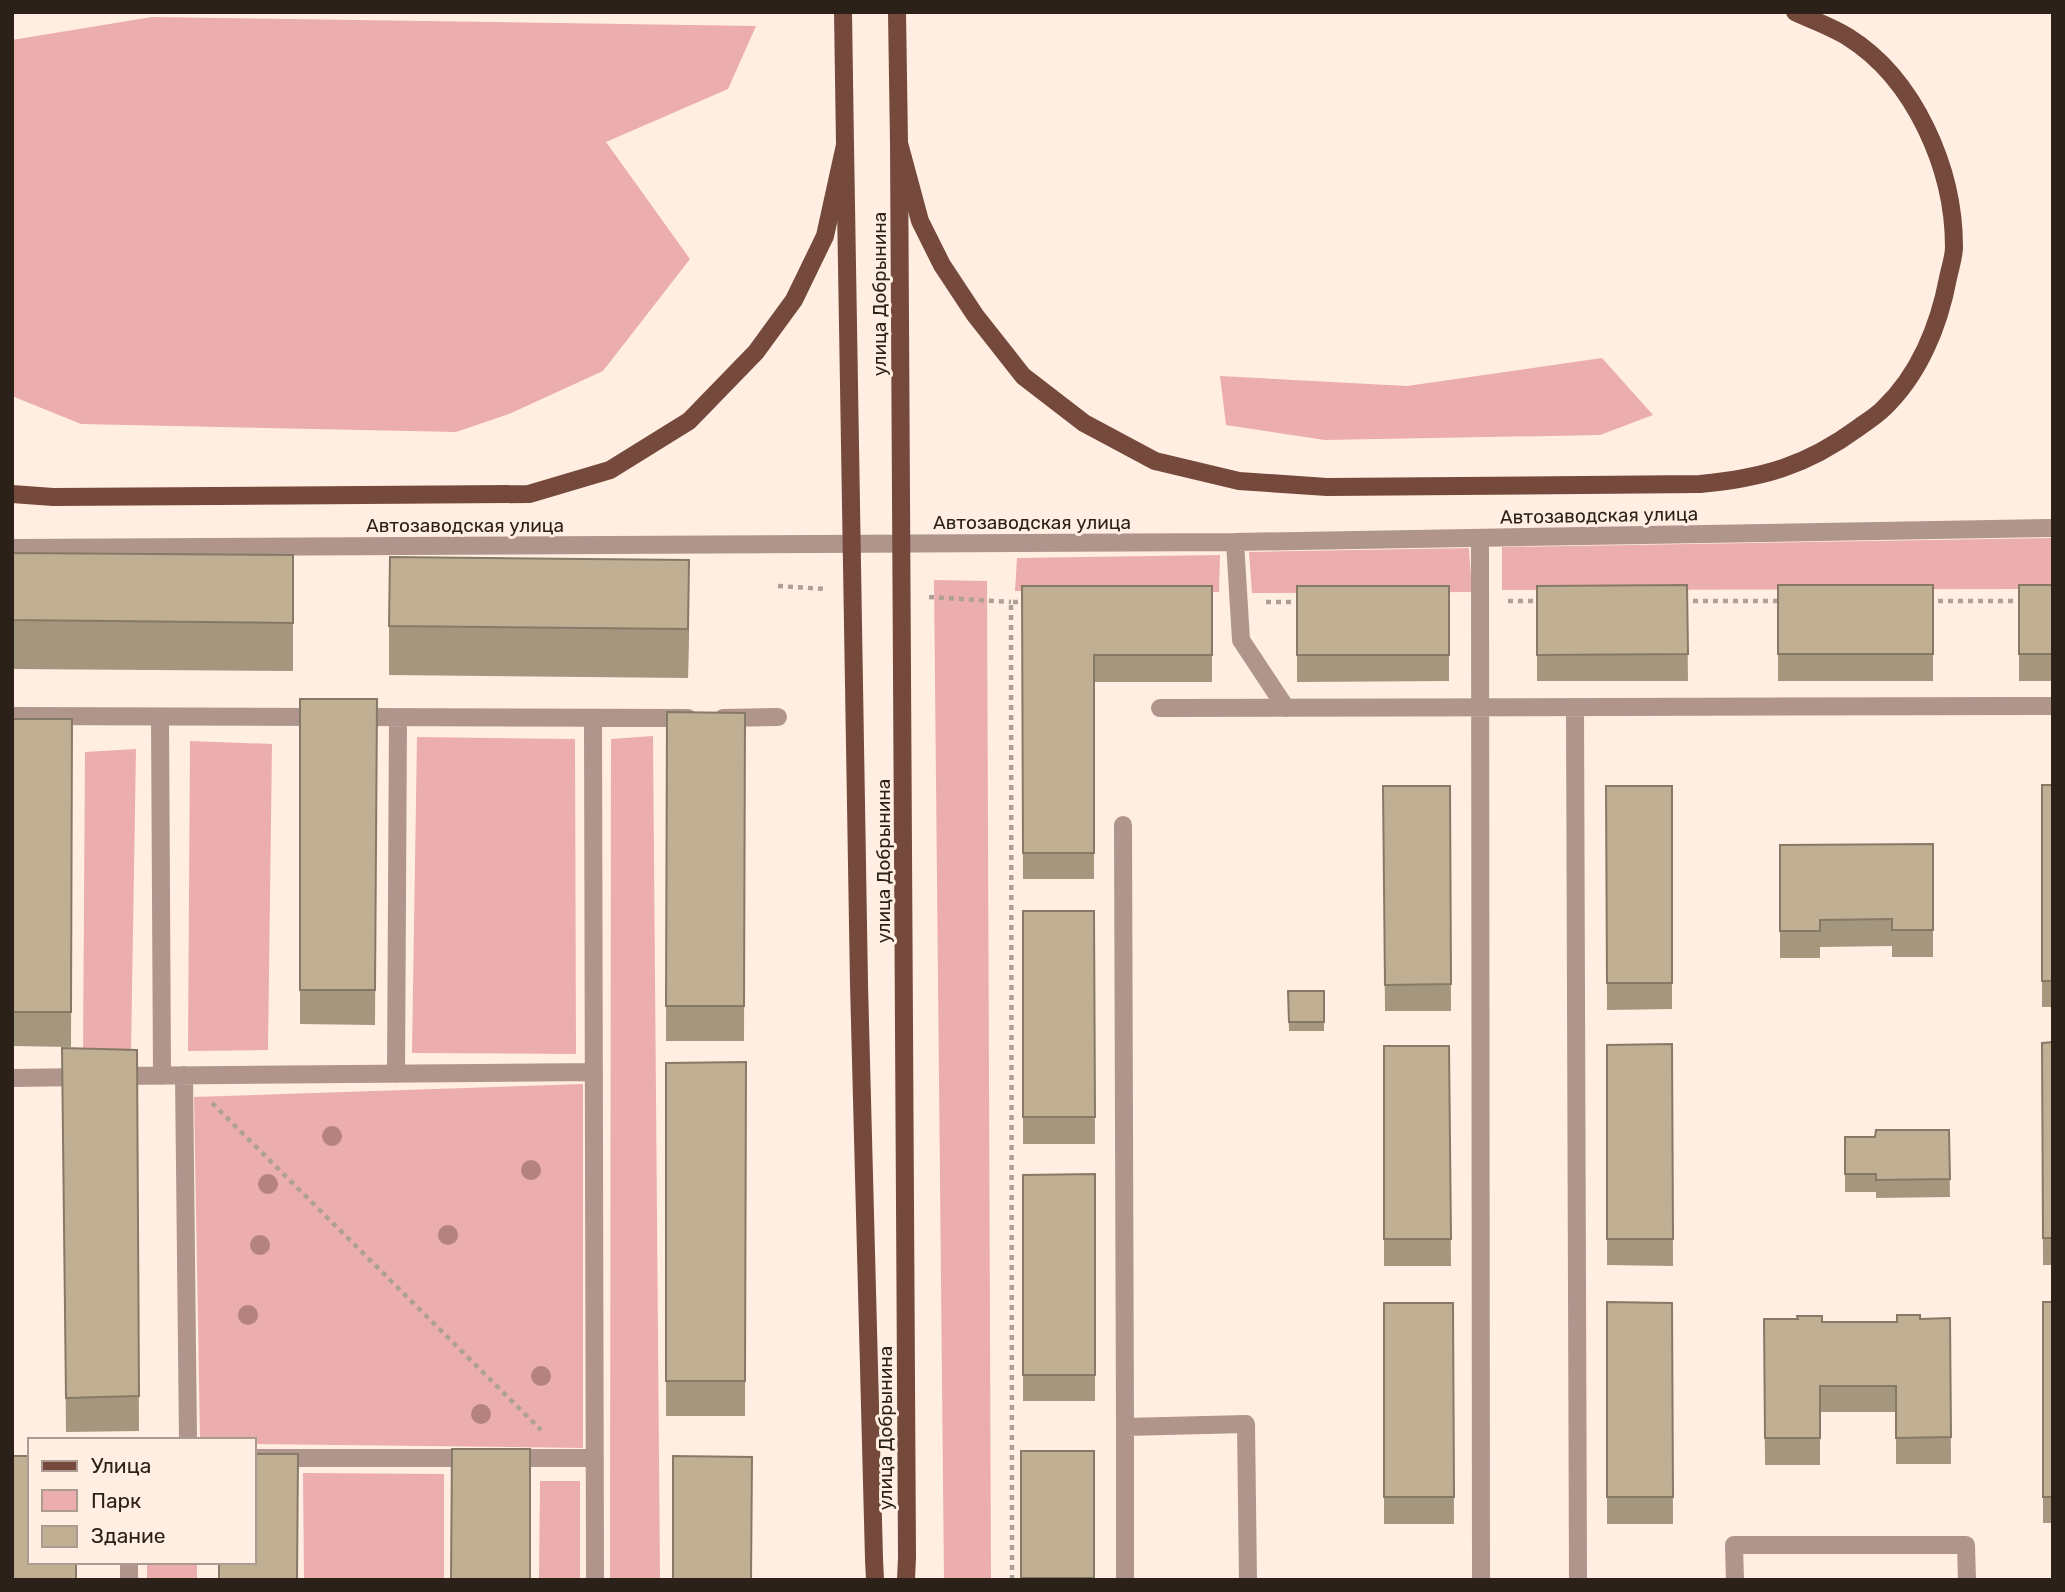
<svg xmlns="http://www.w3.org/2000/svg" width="2065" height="1592" font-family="Rubik,sans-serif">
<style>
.green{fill:#ecadaf}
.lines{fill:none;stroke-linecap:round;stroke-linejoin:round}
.path{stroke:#aea095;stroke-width:4.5;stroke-dasharray:5 5;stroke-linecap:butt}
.minor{stroke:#af958c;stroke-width:18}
.major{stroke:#75493b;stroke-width:18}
.major-bridge{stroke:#75493b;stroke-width:18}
.tree{fill:#b48381}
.wall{fill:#a5967e}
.shaded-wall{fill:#867a67}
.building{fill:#c0af93;stroke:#867a67;stroke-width:2}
.labels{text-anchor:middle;stroke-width:6;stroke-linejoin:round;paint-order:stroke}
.street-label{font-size:19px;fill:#2b2119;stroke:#ffeee1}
</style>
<rect width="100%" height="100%" fill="#ffeee1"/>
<path class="green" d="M152 17 756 26 728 89 606 142 690 259 603 371 509 414 456 432 81 424 12 396V40Z
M1602 358 1653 415 1600 435 1325 440 1226 425 1220 376 1407 386Z
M2053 538V589L1502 590V547Z
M1469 548 1472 592 1252 593 1249 552Z
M1220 555 1219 592 1015 591 1017 558Z
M934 580 987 581 991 1580H944Z
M653 736 660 1580H610L611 739Z
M417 737 575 739 576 1054 412 1053Z
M190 741 272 744 268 1050 188 1051Z
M136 749 131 1052 83 1054 85 752Z
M583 1084V1448L254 1444V1440H200L194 1097Z
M303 1473 444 1474V1580H304Z
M540 1481H580V1580H539Z
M147 1562H197V1580H147Z"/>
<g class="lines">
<path class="path" d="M778 586 826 589
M929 597 1011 602
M1508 601H1541
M1683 601H1782
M1928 601H2024
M1266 602H1303
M212 1103 541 1430
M1012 1580 1011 602H1026"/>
<path class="minor" d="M1480 538 1481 1580
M1235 542 1241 640 1286 708
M12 548 1235 542 2053 528
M1575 707 1578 1580
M1160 708 2053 706
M12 716 324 717
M160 717 162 1076
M355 717 688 718
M723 718 778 717
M593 719 595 1580
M1123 825 1125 1427 1246 1424 1248 1580
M396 1074 398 718
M184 1075 188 1440
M114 1076 594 1072
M12 1078 86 1077
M254 1458H474
M509 1458H594
M129 1580V1562
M1125 1580V1427
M1735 1580 1734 1545H1966L1967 1580"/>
<path class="major" d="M897 12 899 143 920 221 942 265 975 315 1023 376 1084 423 1155 461 1239 481 1327 487 1700 484C1763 478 1806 466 1858 428 1866 422 1876 416 1883 409 1919 375 1939 326 1948 278 1950 268 1954 257 1954 247 1954 169 1915 79 1848 37 1832 27 1812 20 1795 12
M12 494 53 497 529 494 610 470 689 421 756 352 794 300 825 236 845 145 843 12
M874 1559 875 1580
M906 1580 907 1557"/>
<path class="major-bridge" d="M899 143 907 1557
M845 145 859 984 874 1559"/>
</g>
<g class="tree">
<circle cx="332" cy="1136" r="10"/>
<circle cx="531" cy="1170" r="10"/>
<circle cx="268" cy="1184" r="10"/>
<circle cx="448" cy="1235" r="10"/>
<circle cx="260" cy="1245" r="10"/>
<circle cx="248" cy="1315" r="10"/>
<circle cx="541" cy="1376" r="10"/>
<circle cx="481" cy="1414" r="10"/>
</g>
<path class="wall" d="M12 553 293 555V671L12 669Z
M1687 585 1688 681H1537V586Z
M1778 585H1933V681H1778Z
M2019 585H2053V681H2019Z
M1022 586H1212V682H1094V879H1023Z
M1297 586H1449V681L1297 682Z
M689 608 688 678 389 675V626Z
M300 699H377L375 1025 300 1024Z
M667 712 745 713 744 1041H666Z
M12 719H72L71 1047 12 1046Z
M2042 785H2053V1007H2042Z
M1383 786H1450L1451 1011H1385Z
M1606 786H1672V1009L1607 1010Z
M1933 844V957H1892V946L1820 947V958H1780V845Z
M1023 911H1094L1095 1144H1023Z
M1288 991H1324V1031H1289Z
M2053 1042V1265H2043L2042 1043Z
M1672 1044 1673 1266 1607 1265V1045Z
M1384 1046H1449L1451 1266H1384Z
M137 1050 139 1431 66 1432 62 1083Z
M746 1062 745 1416H666V1063Z
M1949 1130 1950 1197 1876 1198V1192H1845V1137H1875Z
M1095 1174V1401H1023V1175Z
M1607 1302 1672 1303 1673 1524H1607Z
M2043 1302H2053V1523H2043Z
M1384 1303H1453L1454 1524H1384Z
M1950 1318 1951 1464H1896V1412H1820V1465H1765L1764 1319 1822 1322H1897L1920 1319Z
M1021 1451H1094V1580H1021Z"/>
<path class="shaded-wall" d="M689 560V608L688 678V629Z"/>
<path class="building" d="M12 553 293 555V623L12 620Z
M390 557 689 560 688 629 389 626Z
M1687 585 1688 654 1537 655V586Z
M1778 585H1933V654H1778Z
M2019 585H2053V654H2019Z
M1022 586H1212V655H1094V853H1023Z
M1297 586H1449V655H1297Z
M300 699H377L375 990H300Z
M667 712 745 713 744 1006H666Z
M12 719H72L71 1012H12Z
M2042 785H2053V981H2042Z
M1383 786H1450L1451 984 1385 985Z
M1606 786H1672V983H1607Z
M1933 844V930H1892V919L1820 920V931H1780V845Z
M1023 911H1094L1095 1117H1023Z
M1288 991H1324V1022H1289Z
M2053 1042V1238H2043L2042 1043Z
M1672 1044 1673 1239H1607V1045Z
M1384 1046H1449L1451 1239H1384Z
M62 1048 137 1050 139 1396 66 1398Z
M746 1062 745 1381H666V1063Z
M1876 1130H1949L1950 1179 1876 1180V1174H1845V1137H1875Z
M1095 1174V1375H1023V1175Z
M1607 1302 1672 1303 1673 1497H1607Z
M2043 1302H2053V1497H2043Z
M1384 1303H1453L1454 1497H1384Z
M1897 1315H1920V1319L1950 1318 1951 1437 1896 1438V1386H1820V1438H1765L1764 1319H1798L1797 1316H1822V1322H1897Z
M452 1449H530V1580H451Z
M1021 1451H1094V1578H1021Z
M254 1454H298L297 1580H219V1562H254Z
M12 1456H30V1562H76V1580H12Z
M673 1456 752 1457 751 1580H673Z"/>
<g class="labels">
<g class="street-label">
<text transform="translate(879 294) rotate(-90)" y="7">улица Добрынина</text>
<text transform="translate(1599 515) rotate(-1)" y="7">Автозаводская улица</text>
<text x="1032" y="529">Автозаводская улица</text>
<text x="465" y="532">Автозаводская улица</text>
<text transform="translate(883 861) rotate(-90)" y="7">улица Добрынина</text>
<text transform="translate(885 1428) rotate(-90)" y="7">улица Добрынина</text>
</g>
</g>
<rect width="2065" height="1592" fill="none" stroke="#2b2119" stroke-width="28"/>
<rect x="28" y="1438" width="228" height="126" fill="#ffeee1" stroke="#aa9c91" stroke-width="2"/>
<rect x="42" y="1461" width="35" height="10" fill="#75493b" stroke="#aa9c91" stroke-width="2"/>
<text x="91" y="1473" font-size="21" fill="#2b2119">Улица</text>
<rect x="42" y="1490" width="35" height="21" fill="#ecadaf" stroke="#aa9c91" stroke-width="2"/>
<text x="91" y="1508" font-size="21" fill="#2b2119">Парк</text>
<rect x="42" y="1526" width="35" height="21" fill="#c0af93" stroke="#aa9c91" stroke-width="2"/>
<text x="91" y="1543" font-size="21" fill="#2b2119">Здание</text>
</svg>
